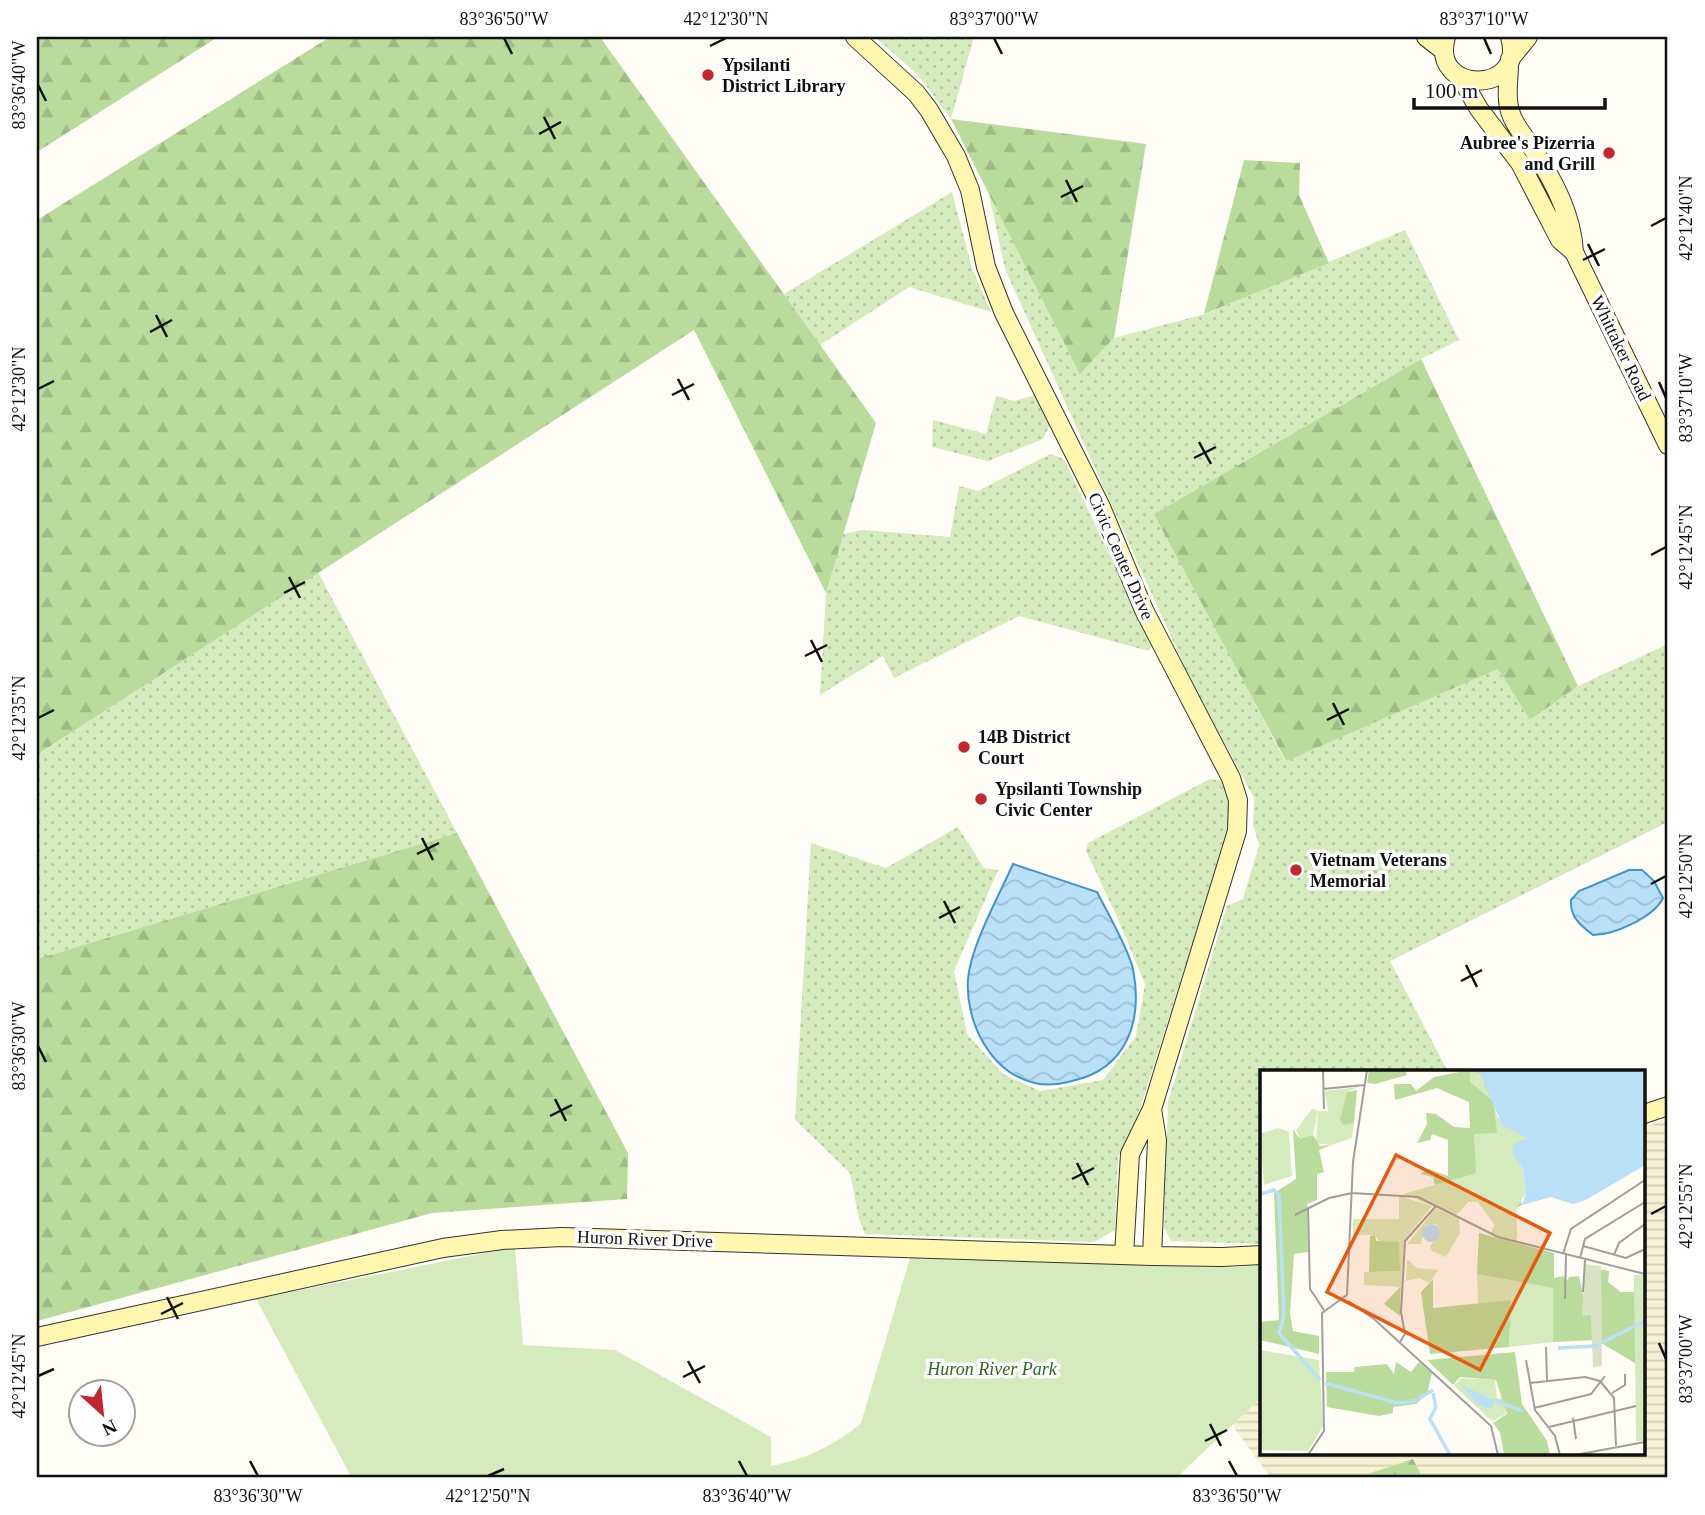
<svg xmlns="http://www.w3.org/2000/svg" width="1705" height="1515" font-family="Georgia,serif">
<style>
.farmland{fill:url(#farmland-rules)}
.grass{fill:url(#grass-dots)}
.forest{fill:url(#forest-firs)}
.park{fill:#d5ebbd}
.water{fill:url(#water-waves);stroke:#3f96cf;stroke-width:2}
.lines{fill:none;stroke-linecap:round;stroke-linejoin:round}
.secondary-casing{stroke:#333;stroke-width:20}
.secondary{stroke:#fff6b0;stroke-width:18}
.ticks{fill:none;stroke:#111;stroke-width:2.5}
.poi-dot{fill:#c4262e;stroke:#fff;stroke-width:2.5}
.labels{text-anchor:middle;stroke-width:7;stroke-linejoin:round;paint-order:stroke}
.poi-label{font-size:18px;font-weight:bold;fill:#111;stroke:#fff;text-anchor:start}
.street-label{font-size:18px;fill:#111;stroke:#fff}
.park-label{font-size:18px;font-style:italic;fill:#2f6b1f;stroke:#fff}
.inset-river{fill:none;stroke:#b9e0f7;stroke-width:3.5}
.inset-road{fill:none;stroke:#a09f9a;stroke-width:2}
.view{fill:#e8590c;fill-opacity:0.15;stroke:#e8590c;stroke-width:3.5}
.inset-edge{fill:none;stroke:#111;stroke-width:3.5}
.neatline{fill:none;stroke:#111;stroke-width:2.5}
.ticks-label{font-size:18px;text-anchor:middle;fill:#111}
</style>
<defs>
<pattern id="farmland-rules" width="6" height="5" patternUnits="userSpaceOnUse" patternTransform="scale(1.75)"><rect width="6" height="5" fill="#f6f3d4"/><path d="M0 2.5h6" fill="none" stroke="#d2cfb5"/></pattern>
<pattern id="grass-dots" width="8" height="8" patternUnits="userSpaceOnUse" patternTransform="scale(1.75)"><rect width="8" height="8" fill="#d5ebbd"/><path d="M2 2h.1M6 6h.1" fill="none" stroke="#b6c8a1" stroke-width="1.8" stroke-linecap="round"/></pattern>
<pattern id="forest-firs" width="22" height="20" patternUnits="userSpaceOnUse" patternTransform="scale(1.75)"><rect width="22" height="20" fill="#b9dc9c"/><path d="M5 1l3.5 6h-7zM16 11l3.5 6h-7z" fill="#9ebc85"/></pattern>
<pattern id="water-waves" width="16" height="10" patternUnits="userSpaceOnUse" patternTransform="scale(1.75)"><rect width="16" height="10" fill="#b9e0f7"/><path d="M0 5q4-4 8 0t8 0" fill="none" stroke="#9ebfd3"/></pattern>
</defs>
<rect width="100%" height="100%" fill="#fffdf5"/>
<path class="farmland" d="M1668 1118V1478H1423L1413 1459 1355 1478H1271L1232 1425 1262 1397V1454H1644V1128Z"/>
<path class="grass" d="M875 37H974L951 119 918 75Z
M952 192 972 268 991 312 909 287 820 345 784 294Z
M989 194 1082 372 1114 338 1205 314 1405 230 1459 340 1421 359 1156 513 1285 761 1498 669 1530 720 1578 686 1668 644V822L1390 961 1448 1072H1262V1244L1171 1241 1164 1227 1168 1102 1227 906 1243 899 1259 845 1253 824 1254 798 1188 674 1005 269Z
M1035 395 1050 425 1043 439 988 461 932 447 933 420 986 434 996 396 1014 401Z
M1050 454 1064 459 1152 645 1149 651 1019 616 894 678 883 656 820 695 826 593 843 534 863 530 950 537 959 486 978 491Z
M318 572 457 833 37 959V745L41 753Z
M1210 779 1223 781 1232 818 1140 1109 1118 1157 1115 1230 1094 1242 865 1234 859 1219 850 1173 795 1120 811 843 886 868 958 827 984 868 998 870 954 971 967 1034 1003 1074 1040 1091 1103 1080 1136 1036 1145 984 1117 917 1086 851 1088 843Z"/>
<path class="forest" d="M37 37H218L37 152Z
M330 37H600L876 423 826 593 694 330 40 753 37 745V220Z
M951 119 1146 144 1114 338 1080 374Z
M1244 160 1300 163 1299 195 1329 263 1204 314Z
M1421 359 1578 686 1530 720 1498 669 1286 761 1154 514Z
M457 833 628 1153 627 1199 432 1213 37 1321V959Z
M1413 1459 1423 1478H1355Z"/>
<path class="park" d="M515 1247 523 1345 615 1350 771 1437V1466C806 1459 834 1446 861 1423L910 1258 1239 1267 1262 1265V1397L1176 1478H352L256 1299Z"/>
<path class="water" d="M1013 864 1097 892C1107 912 1129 950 1133 969 1143 1021 1127 1069 1072 1081 1061 1084 1047 1086 1035 1083 990 1073 965 1021 968 979 971 945 999 896 1013 864Z
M1629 870H1642L1654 881 1663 898C1654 917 1614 935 1593 935 1580 925 1570 917 1571 900L1579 891Z"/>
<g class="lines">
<g class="secondary-casing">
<path id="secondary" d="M855 37 916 93 929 110 956 156 970 190 986 267 1004 313 1101 507 1144 610 1231 778 1238 800 1237 831 1152 1109 1130 1154 1124 1255
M1426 37 1444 51
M1446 37C1429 95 1527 95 1510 37
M1510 59 1528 37
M1509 64C1509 81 1505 98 1511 114 1515 127 1527 139 1534 151 1554 181 1572 215 1574 252L1668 445
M1461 78 1479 109 1520 163 1560 240 1574 252
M1644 1114 1668 1106
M1152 1256 1157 1140 1152 1109
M37 1337 443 1248 502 1240 562 1237 1152 1256 1222 1257 1262 1255"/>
</g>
<use href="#secondary" class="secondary"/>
</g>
<path class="ticks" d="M504 38 512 54M994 38 1002 54M1484 38 1491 54M710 46 726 38M38 85 46 101M544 117 555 139M539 134 561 122M1066 180 1077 202M1061 197 1083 186M1651 226 1666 218M1588 244 1599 266M1583 260 1605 249M156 315 167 337M150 332 172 320M678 379 689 400M1659 382 1666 398M38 389 54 381M672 395 694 384M1199 442 1211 464M1194 458 1216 447M1651 555 1666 547M289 577 300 598M284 593 305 582M811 640 822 662M805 656 827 645M1333 703 1344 725M38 718 54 710M1327 720 1349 709M422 838 433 860M417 854 439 843M1651 884 1666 876M944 901 955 923M939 918 960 907M1466 965 1477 987M1461 981 1482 970M38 1046 46 1062M555 1099 566 1121M550 1116 572 1105M1077 1163 1088 1185M1072 1179 1094 1168M1651 1214 1666 1206M167 1297 178 1319M161 1314 183 1303M1659 1343 1666 1359M688 1361 700 1383M38 1376 54 1369M683 1377 705 1366M1210 1424 1221 1446M1205 1441 1227 1430M250 1461 258 1476M739 1461 747 1476M1229 1461 1237 1476M488 1476 504 1469"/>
<g class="poi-dot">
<circle cx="708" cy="75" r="7"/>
<circle cx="1609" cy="153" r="7"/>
<circle cx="964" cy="747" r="7"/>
<circle cx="981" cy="799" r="7"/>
<circle cx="1296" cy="870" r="7"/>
</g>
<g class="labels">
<g class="poi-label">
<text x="722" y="71">Ypsilanti<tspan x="722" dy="21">District Library</tspan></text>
<text x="1595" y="149" text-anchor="end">Aubree's Pizerria<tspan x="1595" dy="21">and Grill</tspan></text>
<text x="978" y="743">14B District<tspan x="978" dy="21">Court</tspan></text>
<text x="995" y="795">Ypsilanti Township<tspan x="995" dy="21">Civic Center</tspan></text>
<text x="1310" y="866">Vietnam Veterans<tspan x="1310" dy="21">Memorial</tspan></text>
</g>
<g class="street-label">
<text transform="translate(1621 348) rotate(64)" y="6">Whittaker Road</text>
<text transform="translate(1121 556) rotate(66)" y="6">Civic Center Drive</text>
<text transform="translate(645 1239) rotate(2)" y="6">Huron River Drive</text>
</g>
<g class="park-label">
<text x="992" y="1375">Huron River Park</text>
</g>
</g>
<g transform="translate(1260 1070)">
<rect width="385" height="385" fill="#fffdf5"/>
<path d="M98 17 87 22 83 55 94 53 92 68 71 75 56 73 58 41H68L65 21ZM139 126 172 136 144 170 140 237V217L104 215V202L140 201 115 165H93V149H139ZM176 138 199 149 200 163 186 187 172 181 170 176 181 162 176 154 165 155 161 174H147ZM147 189 157 198 178 200 169 213 159 208 146 211ZM217 204 294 218 293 272 249 277 251 231 218 234ZM0 280 59 290 63 356 48 381 0 380ZM201 308 235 310 237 329 244 328 246 344 232 351 194 316Z" fill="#d5ebbd"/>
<path d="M109 0H145L147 5 115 14 107 13ZM209 0H219L232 28 262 135 256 138 257 171 231 164 235 155 218 132H208L199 142 175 115 173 107 160 104 169 99 188 106V70L172 64 170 70 157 73 167 54 166 43 176 44 194 57 210 58 209 32 177 18 135 30 134 14H151L156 21 174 7ZM97 20 94 53 83 55 80 50 87 22ZM33 59 38 67 53 65 60 76 71 75 59 80 64 102 57 104V130L47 134 48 182 34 184 30 244 33 261 59 266V284L0 270V252L19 250 14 123 36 109ZM219 163 294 183V208L303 206 307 211 309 207 319 206 325 234 339 199 349 201 348 212 361 222H374V205L385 299 336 270 293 272V218L217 204ZM115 165 116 171 139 172 140 201 109 202 110 166ZM173 209V238L251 230 249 277 170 284 161 222ZM140 217V246L124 234ZM255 282 262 334 287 371 290 385H244L240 362 233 353 247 344 236 310 200 307 193 315 167 290ZM136 292 151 302 159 292 172 303 167 324 156 334 133 337V343L119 346 67 337 66 302H94L95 297 127 294 134 304Z" fill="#b9dc9c"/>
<path d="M52 39 58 41 53 65 40 69 36 60ZM18 58 29 62 32 106 4 115 0 64Z" fill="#d5ebbd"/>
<path d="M325 194 341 196 342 296 333 297 331 245 322 246Z" fill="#d9e3c4"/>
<path d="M210 0 223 4 225 17 232 28 237 47 267 68 252 82 263 99 266 123 256 138 257 171 231 164 235 155 218 132H208L196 145 143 124 216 103 214 64 237 63 233 31 210 12ZM374 205H385V371H376Z" fill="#d5ebbd"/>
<path d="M219 0H385V95L326 130 313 134 291 127 262 135 266 123 263 99 252 83 255 73 267 68 242 55ZM162 163a9 9 0 1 1 18 0a9 9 0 1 1-18 0ZM201 315 234 330 232 339 217 334Z" fill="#b9e0f7"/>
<path class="inset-river" d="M0 124 14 120 19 125 24 246 19 263 60 310M298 278 335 276 385 251M65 313 137 333 155 331 173 320M173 323 176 337 170 349 190 385M234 330 263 341"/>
<path class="inset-road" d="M63 0 64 39M63 19 104 15M92 123 158 127 238 167 385 204M48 137 50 219 64 240M35 145 69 128 92 123M323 176 366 188 385 179M303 184 311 159 385 110M354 185 359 173 385 154M320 188 325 169 385 132M323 222 325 190M87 225 93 92 107 0M305 229 306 185M88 231 114 249 231 356 238 385M140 272 145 264 141 242 145 171 176 136M286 277 287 311M266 290 275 340 295 366 300 385M270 313 325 307 340 311 354 328 356 376M352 323 365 315V304M274 338 331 324 345 306M313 348 316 369M289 357 376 336M48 385 64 361 62 243 87 225M315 385 385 372"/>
<path class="view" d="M136 85 290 163 220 300 67 222Z"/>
<rect width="385" height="385" class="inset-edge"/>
</g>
<rect width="1705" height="1515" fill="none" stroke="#ffffff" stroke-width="77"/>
<g transform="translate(102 1413) rotate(153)"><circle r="33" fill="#ffffff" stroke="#a0a0a0" stroke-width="2"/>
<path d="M0-5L12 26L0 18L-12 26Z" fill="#c4262e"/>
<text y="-10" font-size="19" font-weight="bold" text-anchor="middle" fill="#111111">N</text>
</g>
<path d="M1414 98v10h191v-10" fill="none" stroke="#111111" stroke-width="3.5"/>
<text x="1425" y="98" font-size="21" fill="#111111" stroke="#ffffff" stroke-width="5" paint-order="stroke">100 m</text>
<rect x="38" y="38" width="1628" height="1438" class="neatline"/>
<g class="ticks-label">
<text x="504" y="25">83°36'50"W</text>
<text x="726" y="25">42°12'30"N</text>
<text x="994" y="25">83°37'00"W</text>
<text x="1484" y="25">83°37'10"W</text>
<text transform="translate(19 85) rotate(-90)" y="6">83°36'40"W</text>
<text transform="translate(1686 218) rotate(-90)" y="6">42°12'40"N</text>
<text transform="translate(19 389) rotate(-90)" y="6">42°12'30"N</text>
<text transform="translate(1686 398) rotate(-90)" y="6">83°37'10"W</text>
<text transform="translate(1686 547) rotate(-90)" y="6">42°12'45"N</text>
<text transform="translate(19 718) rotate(-90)" y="6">42°12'35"N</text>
<text transform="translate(1686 876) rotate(-90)" y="6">42°12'50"N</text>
<text transform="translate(19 1046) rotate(-90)" y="6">83°36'30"W</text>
<text transform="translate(1686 1206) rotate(-90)" y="6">42°12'55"N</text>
<text transform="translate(1686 1359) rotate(-90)" y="6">83°37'00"W</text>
<text transform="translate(19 1376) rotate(-90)" y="6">42°12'45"N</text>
<text x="258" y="1502">83°36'30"W</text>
<text x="488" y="1502">42°12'50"N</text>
<text x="747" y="1502">83°36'40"W</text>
<text x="1237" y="1502">83°36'50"W</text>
</g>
</svg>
